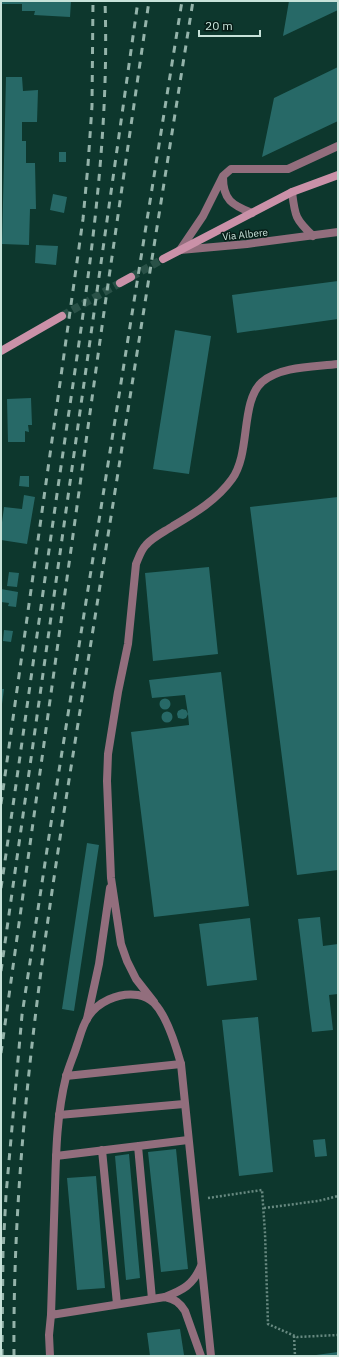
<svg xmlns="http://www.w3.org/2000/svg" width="339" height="1357" font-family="'IBM Plex Sans',sans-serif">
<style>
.building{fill:#276967}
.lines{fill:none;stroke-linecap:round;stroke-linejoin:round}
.secondary-tunnel{stroke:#295147;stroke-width:8;stroke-dasharray:8 4;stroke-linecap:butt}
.path{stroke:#678980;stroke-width:2.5;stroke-dasharray:2 2;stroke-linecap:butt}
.lane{stroke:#926e7d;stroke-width:8}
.street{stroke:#926e7d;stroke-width:8}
.secondary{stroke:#ca91a8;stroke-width:8}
.rail{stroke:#94b3aa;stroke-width:3;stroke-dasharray:7 7;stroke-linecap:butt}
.labels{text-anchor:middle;stroke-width:3;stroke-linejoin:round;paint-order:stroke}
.street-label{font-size:10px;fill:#c7e2d9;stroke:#061c16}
</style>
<rect width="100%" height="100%" fill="#0d372d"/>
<path class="building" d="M1 1H71L70 17 34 15 35 11H22V4H1Z
M289 1H338V10L283 36Z
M338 67V121L262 157 274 98Z
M6 77H22L23 91 38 90 37 122H22V141H26V163H35L36 209H30L29 245 2 244Z
M59 152H66V162H59Z
M53 194 67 197 64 213 50 210Z
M36 245 58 246 56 265 35 263Z
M338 281V319L237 333 232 295Z
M175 330 211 336 189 474 153 469Z
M31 398 32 425H28L29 432 25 431V442H8L7 399Z
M20 476H29V487L19 486Z
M24 495 35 497 27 544 1 540V530L4 507 22 509Z
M338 497V870L297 875 250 507Z
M209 567 218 654 153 661 145 573Z
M9 572 19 573 17 587 7 586Z
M1 589 18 592 16 607 8 606 9 603 1 602Z
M4 630 13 631 11 642 3 641Z
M221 672 249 906 154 917 131 732 189 725 188 714 186 718 183 719 178 718 177 714 178 711 182 709 186 710 188 714 185 695 152 698 149 680Z
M1 689H4L2 704H1Z
M159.5 704a5.5 5.5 0 1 1 11 0a5.5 5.5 0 1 1-11 0Z
M161.5 717a5.5 5.5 0 1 1 11 0a5.5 5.5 0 1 1-11 0Z
M87 843 99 845 74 1011 62 1009Z
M320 917 323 946 338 944V994L329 995 333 1030 312 1032 298 919Z
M250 918 257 980 207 986 199 924Z
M258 1017 273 1172 239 1176 222 1020Z
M325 1139 327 1156 315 1157 313 1140Z
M176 1149 188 1269 161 1272 148 1152Z
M129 1154 140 1278 126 1280 115 1156Z
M96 1176 105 1288 77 1290 67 1178Z
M180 1329 184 1355 150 1356 147 1333Z
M338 1352V1356H317L316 1355Z"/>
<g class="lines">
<path class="secondary-tunnel" d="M131 277 163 259
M62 316 120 283"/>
<path class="path" d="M208 1198 262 1190 265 1233 268 1324 297 1337 337 1335
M264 1208 318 1201 338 1196
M294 1336 295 1356"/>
<path class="lane" d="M154 1002 136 979 127 961 121 944 111 878 107 781 108 754 118 692 128 644 136 564C139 557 141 550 146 545 153 537 164 532 173 526 195 513 217 500 232 479 251 453 240 402 262 382 281 366 314 367 338 364
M87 1019 99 964 110 888
M66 1076 181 1064
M59 1115 184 1104
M138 1146 152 1299
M102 1150 117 1304
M56 1156 188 1140
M165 1297C183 1290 193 1285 201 1266
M50 1356 49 1335 51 1315"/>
<path class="street" d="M223 177C223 200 232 205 252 213
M292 192C295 216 295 219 313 236
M180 250 203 216 223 176 231 169H288L338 146
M180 250 247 244 338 232
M201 1356 185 1311C180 1303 175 1299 165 1297L51 1315C52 1273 54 1230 55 1188 56 1151 57 1113 66 1077 69 1066 74 1055 77 1045 80 1037 82 1027 87 1019 96 1002 119 992 138 995 144 996 150 999 154 1003 167 1016 176 1046 181 1064L211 1356"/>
<path class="secondary" d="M163 259 292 192 338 175
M120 283 131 277
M1 351 62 316"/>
<path class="rail" d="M1 804 83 219 88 165 92 106 93 1
M1 888C23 739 43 589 65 439 86 294 110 148 105 1
M1 971 138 1
M1 1053 104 312 149 1
M2 1356 3 1251 6 1195 22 1015 58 777 182 1
M14 1356C12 1129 49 904 85 680 121 454 157 227 193 1"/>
</g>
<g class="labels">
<g class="street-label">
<text transform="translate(245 234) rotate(-6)" y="4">Via Albere</text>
</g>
</g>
<rect width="339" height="1357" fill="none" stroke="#c7e2d9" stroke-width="4"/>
<path d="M199 30v6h61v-6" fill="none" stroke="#c7e2d9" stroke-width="2"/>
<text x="205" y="30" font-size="12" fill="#c7e2d9" stroke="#061c16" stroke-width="3" paint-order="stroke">20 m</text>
</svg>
